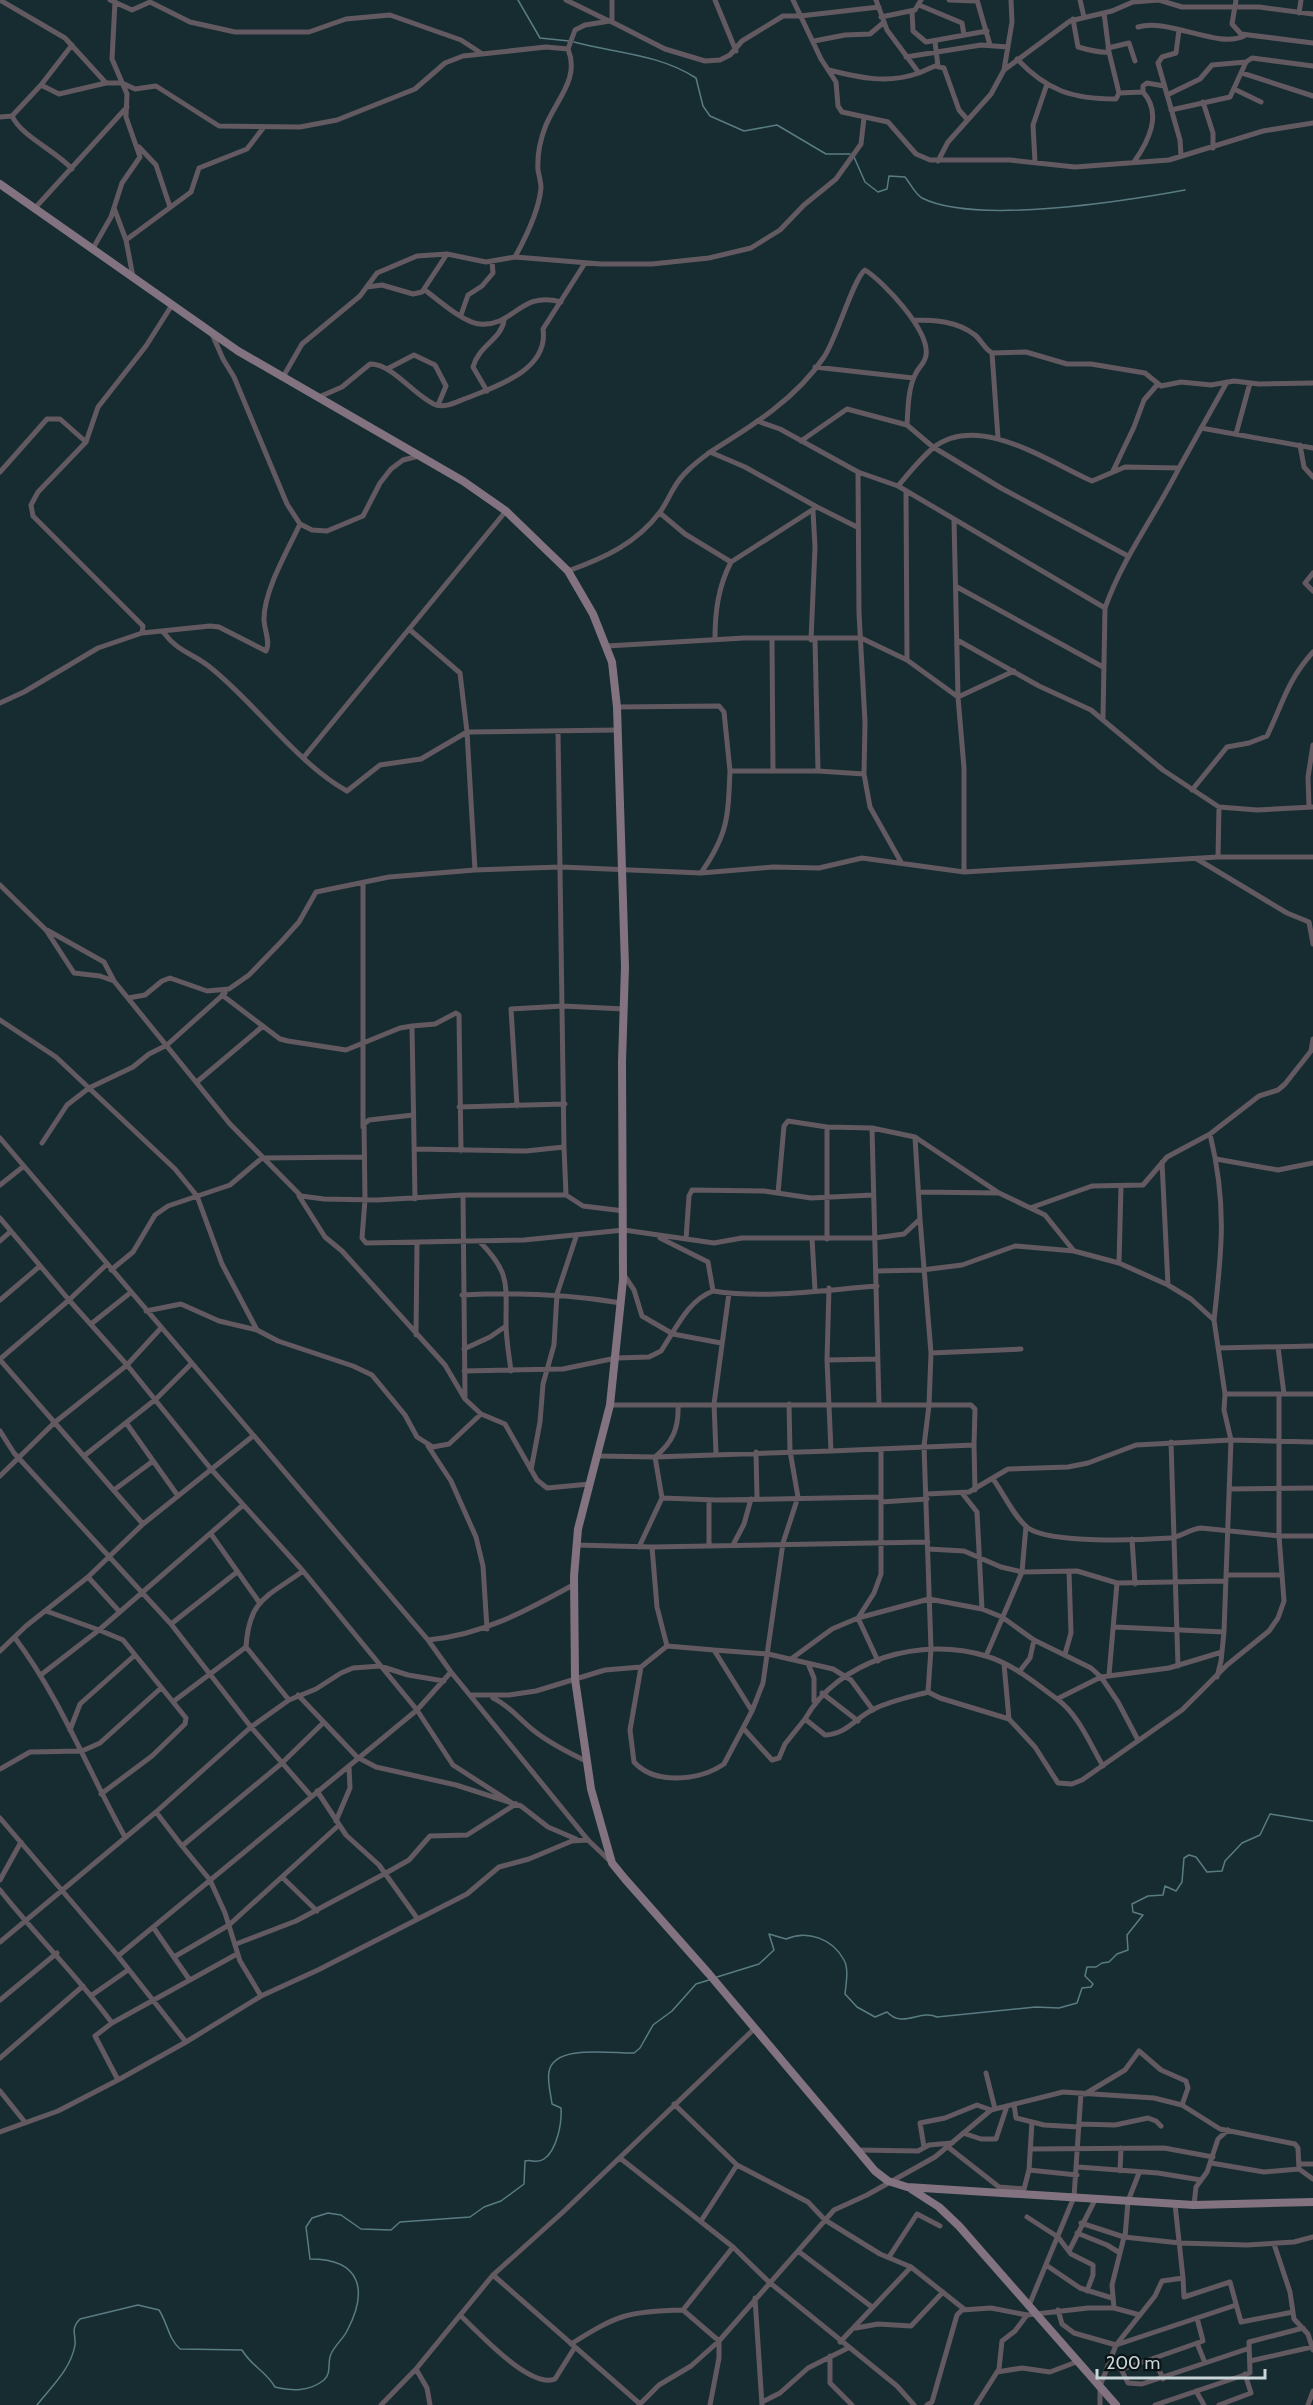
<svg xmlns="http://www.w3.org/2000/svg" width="1313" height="2405" font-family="Cabin,sans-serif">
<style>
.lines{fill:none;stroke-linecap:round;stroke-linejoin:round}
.stream{stroke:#597c83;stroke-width:1.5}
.street{stroke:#635961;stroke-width:5}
.secondary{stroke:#837381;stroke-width:8}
</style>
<rect width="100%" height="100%" fill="#172c30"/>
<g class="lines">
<path class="stream" d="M518 0 540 38 569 41
M574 42C615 53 659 54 696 78L703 106 710 116 744 131 777 125 826 154H850
M854 157 865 182 878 192 887 189 889 176 905 177C910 183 915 194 922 198 975 225 1125 201 1185 190
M717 1977 759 1964 774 1950 769 1934 786 1939C807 1930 832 1938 844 1960 849 1969 846 1984 845 1994L857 2007 875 2017 887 2012C903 2029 920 2009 937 2017L1036 2007 1059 2008 1077 2003 1082 1988 1091 1987 1093 1984 1085 1976 1087 1967H1096L1102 1963 1109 1962 1117 1954 1128 1950 1127 1935 1143 1915 1133 1912 1132 1904 1148 1896 1163 1895 1165 1886 1176 1891 1182 1882 1184 1858 1189 1855 1196 1857 1207 1872 1222 1871 1225 1861 1242 1843 1260 1835 1270 1814 1313 1821
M37 2405C51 2387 71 2369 75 2345 76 2334 70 2329 80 2319L138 2305 159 2310C168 2324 168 2338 180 2349L242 2350C252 2367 265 2370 275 2387 292 2391 309 2392 324 2380 332 2373 327 2362 331 2354 335 2345 343 2339 347 2331 368 2291 362 2259 310 2259L306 2227 312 2218 328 2213 341 2215 361 2229 391 2230 400 2222 470 2217 484 2207 501 2201 524 2184 525 2161C531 2159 537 2164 544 2159 557 2150 562 2123 561 2108L552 2104C551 2095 547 2081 549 2072 553 2043 614 2054 634 2053L640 2048 653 2025 672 2011 696 1984 709 1980"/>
<path class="street" d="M0 0 65 38 106 83
M110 0 132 10 150 2 190 22 235 32H309L346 19 390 15 461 40 481 53
M566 0 609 21
M715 0 736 51
M793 0 821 59 836 82 838 106 842 112 888 122 916 154 930 160H1010L1075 167 1169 160 1263 131 1313 123
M876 0 887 30 919 73 935 66 944 68 959 110 967 119
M949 0 977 1
M977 0 990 45
M1080 0 1084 17
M1236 0 1232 24 1241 34 1313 43
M919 5 962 23 964 35
M912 11 913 31 926 42 987 31
M1104 13 1109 52 1119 93
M1299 13 1301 0
M881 17 915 10 921 0
M1073 19 1078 47C1085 49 1102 53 1109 52
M612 22V0
M1138 27C1169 18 1218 49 1244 36
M1179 30 1176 53 1162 57 1158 63 1180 140 1181 156
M814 41 845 35 870 34 883 23
M935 42 938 66
M1108 48 1129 43 1135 61
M906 57 981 45 1008 47
M1017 59C1047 91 1073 99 1116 99L1119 93 1143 92
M829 70C860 78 888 84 919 73
M1004 70 1070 21 1112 11 1133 2 1159 0 1182 7H1259L1313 14
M1242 73 1313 96
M41 85 72 45
M1234 89 1261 102
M1143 92V86L1147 83 1164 86
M1167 95 1200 79 1212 65 1246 62
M1203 102 1213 133V148
M1171 110 1230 97 1246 62 1252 58 1313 66
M12 116C22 137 55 150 72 169
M0 117 12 116 41 85 59 94 106 83H122L135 89 156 86 219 126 300 127 337 120 415 89 445 63 463 56 546 47 568 49 575 30 585 25 610 21 665 49 705 61 720 60 730 55 742 41 783 16H800L879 7
M139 147 156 165 170 207
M938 161 948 142 991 94 1004 70 1012 22 1011 0
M1035 162 1033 125 1047 84
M1134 162C1148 142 1163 114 1143 92
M35 208 127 107
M114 208 126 240 133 277
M126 240 191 192 199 168 247 149 264 127
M92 250 111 217 122 183 140 157 126 117 127 94 112 59 115 2
M515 257C526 237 539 211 541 188 541 182 539 176 538 170 537 154 540 140 546 125 557 99 580 78 568 49
M367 287 382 285 413 294 422 292 447 254
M425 290C438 300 464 323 480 324 514 327 520 290 561 302
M461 315 468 295 482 286 493 273 492 261
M914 320C935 320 957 321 975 335 981 340 984 348 992 353L1026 352 1067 364H1091L1145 373 1161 386 1181 382 1211 385 1234 381 1259 384 1313 383
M212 334 223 359 234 377 287 504 300 524 312 530 327 531 363 516 380 483 391 469 403 460 419 456
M992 353 998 438
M815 367 913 378
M387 369 414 355 435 365 446 386 438 405
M283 377 302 344 360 296 377 273 417 256 447 254 486 262 515 257 601 264H652L709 258 751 248 780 230 804 205 836 179 861 144 864 118
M487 391 473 367C478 346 502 339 504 320
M319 397 342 387 370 364C392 363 415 397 436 405 447 408 458 401 467 398 497 386 549 370 543 329L585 263
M757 421 780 429 858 472
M1201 428 1313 448
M1236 434 1250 383
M801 441 847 409 907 425 933 447 1001 488 1128 556
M1300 445 1304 467 1313 477
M710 452C752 426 796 399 824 357 836 340 854 277 865 270 884 282 930 331 926 355 925 364 918 367 915 375 908 389 908 409 907 425
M1179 468 1227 382
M1113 471 1134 427 1144 400 1157 385
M0 472 47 419H60L86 442
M898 486 1105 608 1103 718
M906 492 907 660
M660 513 685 534 731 562C718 587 715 612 715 639
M954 520 958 697 964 768V872
M731 562 817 507 857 527
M568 571C604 558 636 544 660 512 666 504 669 496 674 488 682 473 697 462 710 452L745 467 817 507
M1313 573 1305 583 1313 591
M957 587 1103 667
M142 633 210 626 219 627 266 651C271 642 264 630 264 619 264 590 288 550 300 524
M164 633C179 653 193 653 211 668 255 703 299 765 347 791L380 765 421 759 467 732 460 673 409 629
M772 639 773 771
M811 640 815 547 813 511
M815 640 818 771
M959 641 1039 686 1091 710 1163 770 1219 807 1257 810 1313 807
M607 646 744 638H861L907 660 958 697 1014 671
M0 703 24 692 98 648 142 633 143 626 33 516 31 505 38 492 86 442 98 407 146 346 172 305
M617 707 719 706 724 712 730 771H818L864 774 870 807 901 862
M558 731 564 1147
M304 757 506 511
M864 774 865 722 859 613 858 472 898 486C909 473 920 459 933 448 978 412 1049 462 1092 481L1125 467 1179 468C1155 516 1123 557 1105 608
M1192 790 1227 747 1249 743 1267 736C1283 703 1287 681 1313 652
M1309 807 1308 777 1313 745
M1218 857H1313
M1197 859 1287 913 1309 922 1313 944
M475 870 467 732 617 730
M701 873C728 834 728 818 730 771
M0 885 46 930 74 973 100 976 114 981 230 1124 301 1196 324 1199 377 1200 463 1195H566L583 1206 624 1211
M47 930 104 962 114 981
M222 995 280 1039 288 1041 346 1050 400 1028 412 1026 415 1199
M128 998 145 995 162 981 170 978 207 991 229 989 249 975 281 942 299 922 316 892 389 877 475 870 561 867 701 873 773 867 819 868 862 858 964 872 1218 857 1219 807
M0 1020 56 1057 175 1169 197 1196 222 1264 257 1330 278 1341 353 1366 372 1375 405 1415 417 1437 433 1447 449 1444 481 1414
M412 1026 435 1024 456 1013 459 1015 461 1151
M198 1081 263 1026
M517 1106 511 1009 563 1006 624 1009
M459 1107 565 1104
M413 1115 369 1120 364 1124 365 1200 362 1238 366 1243 524 1240 624 1230 714 1243 742 1238H875L904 1234 920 1219 915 1137 999 1193 1045 1215 1074 1251 1119 1263 1168 1285 1191 1299 1214 1320 1225 1394 1224 1410 1231 1440 1224 1632 1221 1661 1217 1677
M363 1127V884
M827 1127V1239
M872 1128 879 1405
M1210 1134C1227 1204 1222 1250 1214 1320
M0 1138 428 1640 451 1672 588 1840 611 1862
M42 1143 67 1105 89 1088 133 1067 149 1054 167 1045 225 993
M414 1149 526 1151 564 1147 566 1195
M1216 1159 1278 1170 1313 1163
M1162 1162 1168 1285
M0 1185 24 1166
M919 1192 998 1193
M778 1193 784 1126 788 1121 827 1127 872 1128 915 1137
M463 1195 465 1397
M299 1196 325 1237 342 1251 445 1365 465 1399 481 1414 505 1424 537 1480 547 1488 590 1484
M1030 1208 1092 1186 1143 1185 1167 1157 1210 1134 1259 1096 1278 1090 1285 1084 1311 1051 1313 1039
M0 1218 69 1300 0 1359
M920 1219 931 1353 929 1405 924 1446 931 1649 928 1692
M660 1238 708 1262 713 1291C766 1299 823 1290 877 1286
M812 1238 815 1290
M686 1239 689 1196 692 1190 764 1191 811 1198 873 1195
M0 1241 11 1231
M479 1241C510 1272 506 1283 506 1323 506 1339 509 1355 511 1371
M1119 1263 1121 1186
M106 1265 69 1300 127 1365 211 1469 303 1571 417 1710 453 1765 512 1803
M111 1270 133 1252 155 1215 168 1206 230 1185 262 1158 363 1157
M877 1271 922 1270 962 1265 1015 1246 1074 1251
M624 1275 634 1290 642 1316 673 1334 721 1343
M829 1288 827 1360 831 1451 974 1445 975 1490
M462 1295C516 1292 567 1294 621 1303
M0 1300 40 1266
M146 1311 181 1304 219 1321 257 1330
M91 1324 130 1293
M416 1335 417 1244
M1278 1347 1284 1394
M1218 1348 1313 1346
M464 1349 490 1337 506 1326
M931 1353 1021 1349
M0 1360 143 1524
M827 1360 877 1359
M464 1371 563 1369 616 1358 649 1357 661 1351C676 1329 687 1301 713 1291
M1225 1394H1313
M610 1405H971L975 1409 974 1445
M678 1405C679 1428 673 1442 655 1457L662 1498 716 1500 881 1497
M127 1424 178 1496
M0 1431 14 1453 171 1624 251 1727 311 1796
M1171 1442 1178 1666
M428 1446 451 1481 476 1537 483 1566 487 1629
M881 1450V1502L927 1499
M756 1452 757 1498
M716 1453 714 1404 729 1293
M84 1456 156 1399 191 1364
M598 1456 655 1457 831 1451
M531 1470 540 1422 543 1384 554 1345 557 1294 576 1237
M0 1476 54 1423 127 1365 161 1328
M993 1479C1004 1494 1014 1517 1028 1528 1051 1544 1141 1540 1170 1538 1181 1537 1189 1529 1201 1528L1279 1536H1313
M1229 1489 1313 1488
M114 1490 153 1461
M962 1493 977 1512 982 1609
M926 1494 969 1492 1008 1469 1068 1467 1088 1463 1136 1445 1231 1440 1313 1442
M709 1500V1545
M211 1534 259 1602
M1132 1539 1135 1584
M576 1545 652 1547 928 1542
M733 1545 744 1524 751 1499
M639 1547 662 1498
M928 1549 964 1551 1001 1567 1022 1572 1077 1571 1117 1583 1225 1581
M1226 1575H1281
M88 1577 118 1610
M46 1611 99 1630 243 1505
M171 1624 237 1572
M1115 1627 1224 1632
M15 1638C61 1699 88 1771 125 1837
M428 1640C482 1635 526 1611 573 1585
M667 1646 714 1650 752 1711
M246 1647 289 1700
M714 1650 768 1654 833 1669 851 1680 873 1710
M0 1651 26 1626 88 1577 143 1524 253 1436
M1065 1654 1071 1633 1069 1571
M986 1656 1022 1572 1026 1526
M791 1659 832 1629 858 1618 929 1599 982 1609 1002 1617 1034 1640 1091 1668 1101 1677 1118 1702 1138 1740
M878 1661 858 1618 874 1593 881 1574V1502
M1004 1664 1009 1719
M809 1666 814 1678V1701
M641 1667 630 1730 634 1762C655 1785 699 1781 724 1764L752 1711 763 1683 783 1543 798 1497 790 1451 789 1404
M1019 1672 1030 1658 1034 1640
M42 1674 99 1630 123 1640 186 1718 185 1724 152 1756 101 1794
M1109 1675 1117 1583
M822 1693 858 1721
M298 1695 357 1757 376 1767 456 1785 521 1806 548 1827 576 1839
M470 1695H509L536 1691 605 1670 641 1667 667 1646 657 1607 652 1547
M493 1698C510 1706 519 1719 533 1730 549 1743 567 1752 586 1761
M1057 1699 1101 1677 1169 1668 1222 1652
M174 1701 246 1647C249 1599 267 1597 303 1571
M805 1719C839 1659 922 1636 986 1656 1013 1664 1035 1683 1057 1699 1078 1714 1090 1744 1103 1766
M743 1728 772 1760 779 1758 785 1744 805 1719 825 1735C847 1734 855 1718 874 1709 890 1701 910 1697 928 1692L940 1698 1009 1719 1035 1747 1058 1783 1072 1784 1082 1780 1182 1710 1227 1665 1269 1631 1278 1618 1284 1601 1279 1536V1394
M70 1730 80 1704 135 1655
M0 1769 30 1752 82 1751 100 1743 161 1688
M317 1791 346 1835 379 1865 417 1918
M156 1812 251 1727 289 1700 316 1689 341 1673 353 1668 380 1666 408 1675 444 1681
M0 1818 118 1956
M336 1821 350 1788 349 1767
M283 1878 317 1911
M0 1880 21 1842
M0 1890C36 1936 78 1976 112 2023L237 1954
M153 1927 189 1979
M0 1942 156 1812 182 1846
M236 1944 296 1921 386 1873 409 1860 430 1836 467 1835 516 1804
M174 1957 229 1925 339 1825
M92 1995 128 1970
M261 1996 240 1961 225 1913 210 1880 182 1846 282 1763 323 1723
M0 2000 57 1953
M112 2023 95 2036 118 2080
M186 2042 118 1956 417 1710 451 1672
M0 2058 83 1986
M986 2073 995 2109
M0 2091 24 2121
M1085 2094 1125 2070 1139 2051 1161 2070 1186 2081 1188 2088 1182 2105
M674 2104 737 2165
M1014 2104 1016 2118 1044 2125 1079 2127
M1079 2124 1115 2125 1148 2118 1156 2121 1161 2126
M0 2132 58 2111 118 2080 186 2042 261 1996 318 1970 467 1894 499 1867 529 1859 572 1841 588 1840
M963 2133 981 2139H996L1007 2106
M924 2147 920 2123 945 2118 977 2105 991 2110
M948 2147 999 2187 1024 2189 1029 2170 1032 2122
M1030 2149 1164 2148 1213 2157
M858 2150 918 2151 929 2145 952 2143
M620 2158 733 2247 769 2282 897 2386 914 2405
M1211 2163 1264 2172 1299 2169 1313 2179
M1300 2164H1313
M1078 2167 1158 2173 1201 2180
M1029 2170 1077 2175
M1120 2171 1121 2148
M1194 2205 1196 2187 1207 2172 1218 2139 1228 2130
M1027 2217 1058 2237 1071 2254 1093 2265V2275L1087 2291
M701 2221 737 2165 808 2202 825 2220 880 2254 911 2267 964 2309
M1081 2223 1124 2237
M1077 2233 1107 2245 1120 2253
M1125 2237 1128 2201 1139 2173
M1274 2244 1290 2292 1294 2319 1308 2334 1313 2350
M798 2251 872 2307
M1069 2251 1096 2198
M889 2257 917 2214 940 2226
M1046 2265 1080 2288 1112 2298
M493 2275 640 2404
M1183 2278 1184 2297 1230 2282 1241 2322 1293 2312
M755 2298 762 2405
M1030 2303 1074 2197 1081 2093
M1114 2308 1112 2285 1124 2237 1180 2243 1247 2245 1294 2242 1313 2237
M683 2310 733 2247
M1058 2310 1062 2324 1074 2333 1116 2345 1236 2305
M461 2316C479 2333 530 2389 555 2379L575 2347
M856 2328 878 2324 911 2326 943 2292
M840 2342 911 2267
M1197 2343 1205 2363
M571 2344C617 2315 628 2311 683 2310L719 2341V2358L710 2405
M830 2356V2383L852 2405
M1154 2358 1163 2379
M1250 2361 1312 2347
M1108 2365 1123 2369 1203 2341 1197 2318
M1121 2369 1128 2383 1142 2384 1247 2349
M997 2372 1022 2368 1050 2372 1079 2361
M1196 2391 1204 2405
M762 2402 780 2393 808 2368 848 2348
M381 2405 416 2369
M430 2405 427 2388 416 2369 493 2275 563 2212 754 2029
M639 2405 659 2385 691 2366 719 2341 834 2210 867 2195 935 2157 991 2110 1063 2092 1154 2098 1182 2105 1220 2129 1295 2144 1298 2148 1299 2169
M927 2405 932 2402 957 2315 962 2310 991 2308 1027 2315 1088 2308H1114L1140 2315
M976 2405 999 2369 1002 2341 1015 2331 1027 2315
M1100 2405V2386L1116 2345 1155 2296 1162 2281 1183 2278 1175 2204
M1155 2405 1250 2373 1249 2342 1303 2328
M1219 2405 1251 2393 1245 2374
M1308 2405 1313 2391"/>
<path class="secondary" d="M0 184 238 351 463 481 506 511 568 571 593 614 612 662 617 707 625 967 622 1062 623 1280 610 1405 578 1529 574 1576 575 1679 591 1789 612 1863 625 1879 709 1974 875 2171 888 2181 907 2187 1194 2205 1313 2202
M911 2189 939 2207 959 2226 1116 2405"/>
</g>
<path d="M1097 2369v9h168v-9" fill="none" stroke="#c9d5d8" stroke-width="3"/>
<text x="1106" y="2369" font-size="18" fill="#c9d5d8" stroke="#0a1315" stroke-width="4.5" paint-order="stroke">200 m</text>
</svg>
